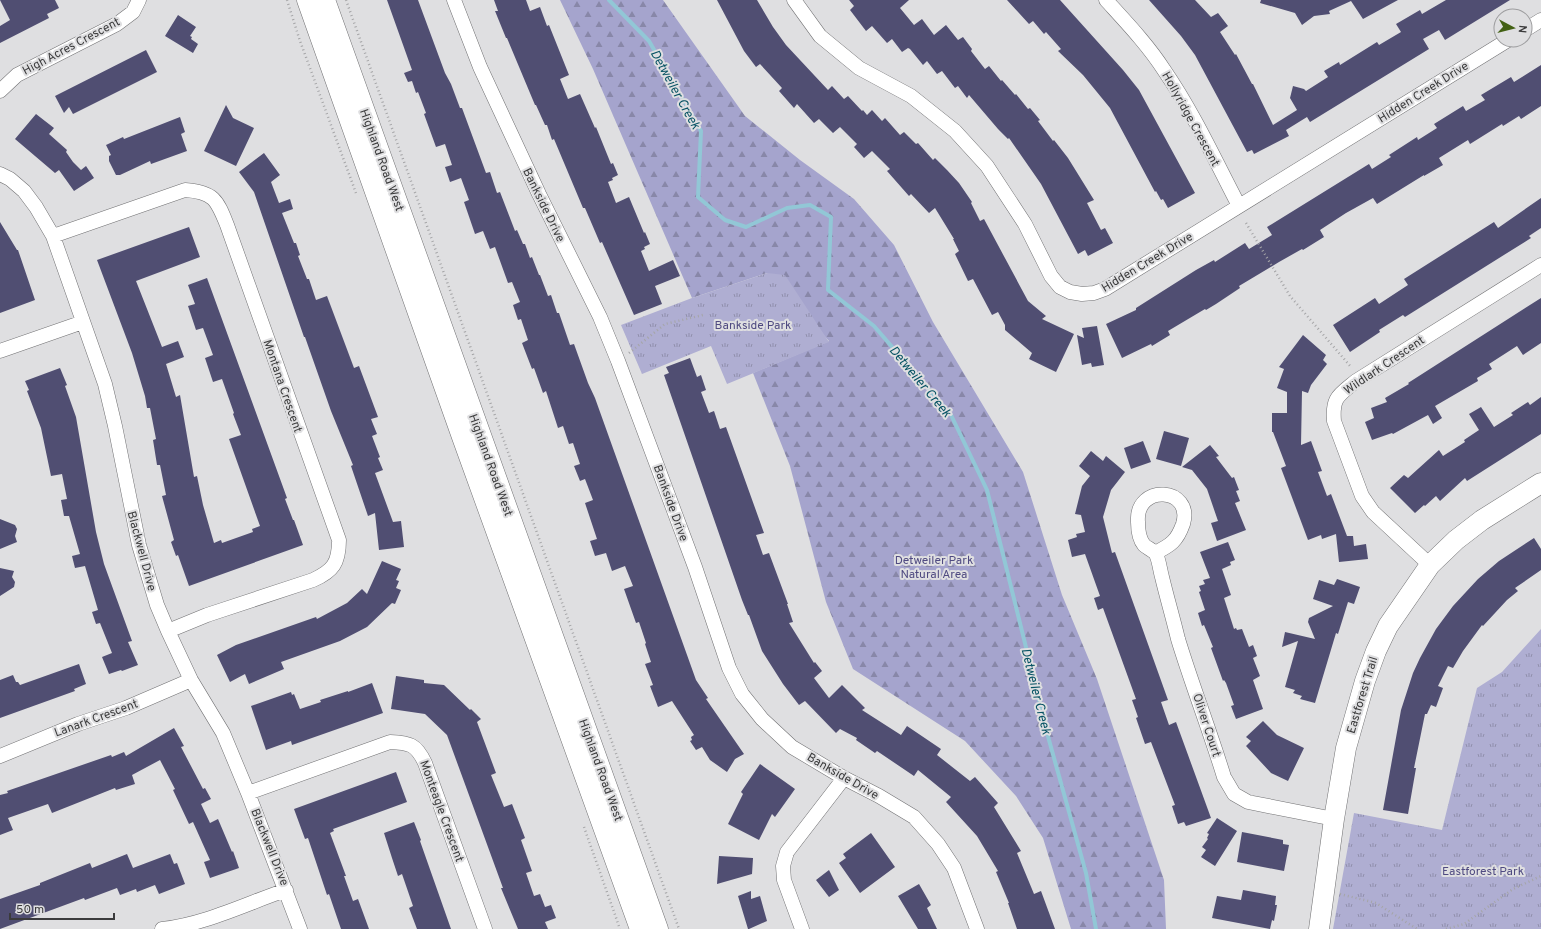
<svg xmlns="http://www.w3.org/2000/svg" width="1541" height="929" font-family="Overpass,sans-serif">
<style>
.forest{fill:url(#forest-firs)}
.park{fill:url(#park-tufts)}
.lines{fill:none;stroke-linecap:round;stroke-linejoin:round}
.stream{stroke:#92c7d6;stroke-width:4}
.building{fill:#504e72}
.street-casing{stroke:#717173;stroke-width:15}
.secondary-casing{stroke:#717173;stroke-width:21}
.path{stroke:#a5a5a7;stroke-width:2.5;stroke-dasharray:1 3;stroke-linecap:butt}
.street{stroke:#fff;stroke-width:14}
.secondary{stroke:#fff;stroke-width:20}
.labels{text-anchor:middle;stroke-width:4;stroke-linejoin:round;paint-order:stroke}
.street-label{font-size:12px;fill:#3b3b3c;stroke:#dfdfe1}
.park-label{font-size:12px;fill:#4f4a81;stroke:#dfdfe1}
.water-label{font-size:13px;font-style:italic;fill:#075364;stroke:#dfdfe1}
</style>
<defs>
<pattern id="forest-firs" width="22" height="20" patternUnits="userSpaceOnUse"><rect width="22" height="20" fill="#a5a4cd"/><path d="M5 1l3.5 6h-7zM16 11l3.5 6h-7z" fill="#8887a8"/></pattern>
<pattern id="park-tufts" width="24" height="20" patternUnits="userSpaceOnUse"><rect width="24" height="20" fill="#afaed2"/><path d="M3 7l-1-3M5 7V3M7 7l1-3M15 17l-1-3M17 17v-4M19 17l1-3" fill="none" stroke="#908fac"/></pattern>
</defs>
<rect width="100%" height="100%" fill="#dfdfe1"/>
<path class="forest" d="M560 0H663L745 116 800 160 854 199 894 245 933 322 1023 472 1062 595 1097 679 1164 880 1166 929H1071L1043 838 1016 796 965 741 853 669 826 602 790 466 753 373 829 341 767 273 692 298 593 69Z"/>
<path class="park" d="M767 273 785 275 829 342 727 384 711 346 642 374 621 325 692 298Z
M1541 629V929H1333L1354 813 1442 830 1477 688 1502 672Z"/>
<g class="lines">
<path class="stream" d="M609 0 649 41 701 131 698 197 725 220 746 227 787 208 810 205 831 217 828 290 874 326 951 415 987 490 1049 740 1086 873 1096 929"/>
</g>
<path class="building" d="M0 0H55L59 8 47 14 49 18 0 43V26L10 20Z
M387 0H418L445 73 451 84 460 108H462L486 173 490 172 497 193 500 192 515 231 517 230 523 244H525L530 258 532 257 539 275H540L548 296 551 295 557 313H559L570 345 574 344 588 383 595 398 696 680 708 698 706 699 744 754 735 759 727 772 710 760 702 747 696 750 690 741 692 740 691 737 694 735 672 701 658 707 650 686 653 685 645 664 651 662 645 644 646 643 639 622 636 623 624 589 633 586 625 566 612 571 606 553 595 556 590 541 597 539 585 503 593 500 585 479 580 481 574 466 580 464 573 443 569 444 563 426 558 428 546 391 543 393 534 368 532 369 522 343 528 340 521 319 518 320 513 305 520 302 512 282 508 283 495 247 490 249 483 231 475 234 464 202 469 200 461 178 450 182 445 167 452 165 445 144 436 147 424 114 426 113 418 92 416 93 412 81 408 82 404 73 412 70Z
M494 0H526L530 11 540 7 547 26 549 25 569 75 560 79 568 99 580 94 595 128 596 127 611 164 613 163 618 175 612 178 613 180 608 182 616 203 629 197 644 233 645 232 650 244 644 247 645 249 641 251 649 271 673 260 680 276 655 286 662 304 634 315 602 242 600 243 585 208H583L554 139 552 140 547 125H545L536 105H535L507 38H506L495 11H498Z
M717 0H757L773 27 786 45 828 90 832 86 844 99 848 96 862 111 863 110 867 115 872 110 882 121 885 118 900 135 904 132 916 144 918 143 933 160 935 158 947 170 959 183 972 202 971 203 980 221 984 219 1028 301 1046 316 1042 319 1074 334 1056 372 1029 359 1032 353 1005 330V325L998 312 992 315 973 279 968 281 955 254 959 251 953 239H954L935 208 929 213 911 194 909 196 887 171 890 169 872 151 864 158 854 147 857 144 840 127 833 133 819 119 814 123 797 104 794 108 779 91 782 88 760 64 756 67 744 51Z
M849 0H909L900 8 914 25 922 19 934 35 946 25 958 40 963 37 972 49 971 51 985 69 989 66 1001 81 1002 80 1015 95 1016 94 1028 109 1030 108 1040 120 1038 121 1053 141 1054 140 1068 158 1094 200 1087 203 1101 230 1105 228 1113 243 1088 256 1085 250 1078 254 1041 184 1009 138 1008 139 998 129 969 95 967 98 958 86 955 88 942 71 937 74 927 61 923 65 910 49 908 48 902 52 892 39 887 43 872 26 866 31 850 10 854 6Z
M1007 0H1060L1123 70 1139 90 1195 193 1168 208 1163 199 1161 200 1156 191 1155 192 1110 108 1083 75 1058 51 1061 49 1046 32 1044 34 1033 21 1029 24Z
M1149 0H1195L1211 17 1218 13 1228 26 1220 32 1235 55 1236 54 1252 84H1253L1273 125 1297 110 1290 98 1293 86 1304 89 1306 91 1328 77 1324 71 1339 62 1340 65 1377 42 1379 45 1401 32 1396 24 1420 10 1422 14 1446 0H1510L1445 40 1439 30 1423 39 1429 49 1310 122 1307 117 1286 130 1289 136 1254 154 1252 150 1247 152 1195 55 1181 36Z
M1261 0H1398L1363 19 1351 1 1329 11 1330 14 1314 16 1302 25 1295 13 1260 3Z
M178 15 196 27 190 36 192 37 191 39 198 44 193 53 165 36Z
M146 50 157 72 73 114 69 107 64 113 55 96Z
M1541 65V106L1521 119 1519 116 1503 126 1502 124 1470 144 1468 140 1439 158 1443 165 1424 176V175L1377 204 1373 198 1346 213 1320 230 1324 237 1303 250 1302 249 1279 262 1239 286 1240 288 1216 304 1206 310 1205 309 1168 331 1170 335 1152 346 1151 344 1122 358 1106 324 1136 310V308L1196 270 1214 260 1215 262 1245 243 1249 249 1272 235 1267 227 1369 164 1372 169 1391 157 1389 155 1417 137 1418 140 1437 128 1434 124 1463 106 1466 111 1485 100 1481 95 1511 77 1514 82Z
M226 105 233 118 254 128 236 166 204 151Z
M36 114 54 128 49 134 67 150 66 152 73 162 81 170 86 166 94 178 74 191 59 170 55 173 15 139Z
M180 117 185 132 181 134 187 151 151 164 150 161 120 175H116L109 161V156L111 155 106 145 123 137 124 139Z
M264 153 280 175 271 182 279 203 290 199 293 209 282 213 294 243H296L300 255 298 256 307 279H309L316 300 327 296 354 368 359 366 378 417 371 419 377 434 372 436 380 457 378 458 383 470 375 473 393 522 401 521 404 547 379 550 375 513 368 516 351 466 353 465 331 411 305 337H304L254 192 239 172Z
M1541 198V228L1529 236 1531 238 1405 317 1403 315 1379 330 1380 332 1350 352 1333 325 1375 298 1379 304 1408 285 1404 279 1494 222 1498 228Z
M0 222 17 250H18L35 300 0 313Z
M189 227 200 257 136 281 162 347 178 341 184 357 166 364 176 397 180 395 194 477 197 476 203 505 214 543 221 540 222 543 253 532 252 529 260 526 229 439 241 435 233 414 234 413 222 379 213 382 205 358 213 355 203 328 196 330 188 306 195 304 188 285 207 278 287 498 285 499 293 520H294L303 545 189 586 178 555 176 556 171 542 174 540 162 496 166 495 160 465H157L153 440 156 439 150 408H147L145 396 132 353 97 260Z
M1541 298V343L1523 355 1517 346 1489 364 1492 369 1477 378 1478 381 1435 406 1442 418 1433 424 1428 415 1393 434 1392 433 1372 440 1365 422 1374 418 1371 408 1387 402 1385 398 1409 384 1408 383Z
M1097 326 1104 365 1092 367 1091 363 1082 365 1077 335 1084 338 1082 328Z
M1303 335 1326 355 1323 360 1327 364 1311 385 1308 393 1302 391 1301 445 1311 441 1322 471 1318 472 1327 496 1331 494 1347 536H1353L1354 546 1366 544 1368 559 1339 562 1336 534 1322 539 1321 535 1308 540 1281 468 1286 466 1273 432H1272V413H1287V392L1277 388 1284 369 1279 367Z
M690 358 697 377 701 375 706 390 701 392 709 413 714 411 720 429 726 427 764 533 756 535 763 555 769 553 788 604H787L793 622 789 623 814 663 815 662 822 671 814 678 829 698 842 685 865 708 862 710 901 735 907 726 941 749 937 755 970 781 975 777 998 803 994 807 1021 851 1017 853 1034 894 1041 891 1055 929H1017L1008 903H1009L996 872 998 871 977 836 946 802 951 797 918 770 914 776 877 751 875 753 856 740 857 738 840 729 836 733 805 701 799 705 783 684 762 651 749 615H748L742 600 664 375 669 373 666 367Z
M60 368 67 385 65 386 76 417 96 532 104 564 132 641 128 642 138 665 122 671 121 670 109 674 102 657 112 653 100 623 96 624 92 612 98 610 85 566 75 568 72 556 80 554 69 516H64L61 500 67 499 62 474 51 476 41 428 27 391 29 390 25 381Z
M1541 397V434L1467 481 1465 478 1440 501 1436 496 1425 506 1424 505 1415 513 1390 488 1404 475 1408 478 1439 450 1443 456 1465 442 1464 440 1479 430 1469 414 1481 407 1494 427 1513 415 1511 413 1528 402 1530 405Z
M1164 431 1189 438 1181 466 1156 459Z
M1143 441 1151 462 1131 469 1124 448Z
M1210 445 1219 456 1216 457 1232 478 1234 477 1239 490 1236 491 1240 501 1235 503 1246 530 1217 541 1211 523 1218 521 1207 489 1192 470 1182 467Z
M1091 451 1103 461 1106 456 1125 472 1111 490 1103 517 1112 553 1115 552 1168 700 1161 702 1169 725 1176 722 1211 818 1186 826 1184 822 1178 824 1172 806 1175 805 1151 742 1145 744 1136 718 1138 717 1132 700 1136 699 1103 608 1098 610 1094 598 1100 596 1085 554 1072 557 1068 540 1077 537 1076 534 1085 532 1081 515 1075 514 1082 486 1090 476 1079 466Z
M0 519 15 525 17 529 15 536 17 542 0 549Z
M1534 538 1541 549V570L1515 588 1518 591 1507 600 1483 626 1482 625 1463 651 1453 668 1448 666 1438 686 1443 688 1436 707 1431 705 1427 714H1425L1414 768H1416L1408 814 1383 810 1401 710 1413 673 1420 658 1436 629 1453 606 1478 579 1499 561Z
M1228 542 1235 560 1230 562 1231 565 1222 569 1231 595 1224 598 1234 629 1236 628 1237 630 1242 629 1249 647 1253 645 1257 656 1253 658 1260 676 1253 680 1263 709 1236 719 1231 706 1234 705 1226 683 1224 680 1223 681 1211 648 1213 647 1204 625 1202 626 1198 613 1205 610 1199 592 1201 591 1199 586 1205 584 1203 580 1210 578 1200 552Z
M382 561 401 569 396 580 399 581 396 588 401 590 395 604 392 603 367 627 340 641 281 662 284 669 249 684 245 674 230 682 217 655 236 645 316 617 317 619 347 603 362 589 367 594Z
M0 568 14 571 12 577 15 582 14 587 0 596Z
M1337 579 1360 587 1354 604 1348 602 1338 634 1336 633 1315 703 1300 699 1302 696 1293 693 1295 690 1285 687 1298 641 1282 647 1285 632 1315 639 1308 622 1309 618 1333 606 1313 599 1319 580 1334 585Z
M79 664 86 684 74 689 75 691 0 718V680L13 675 16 682H18L20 685Z
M396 676 424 680V683L444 685 470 710 471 709 481 719 477 722 496 773 491 775 504 807 512 804 525 838 521 840 532 871 526 873 534 896 540 894 545 907 551 905 556 918 545 922 548 929H518L501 888H503L447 735 425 714 391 709Z
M372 683 383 713 292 745 291 741 266 750 251 706 291 692 292 695 294 694 300 709 321 702 320 700 348 691V692Z
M1263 721 1277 735 1304 748 1288 781 1271 773 1246 746 1251 741 1246 737Z
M174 728 184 746 181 747 203 789 205 788 211 799 201 804 210 823 218 819 232 852 233 851 239 868 210 878 204 862 210 860 193 822 189 824 173 790 175 789 160 760 132 775 135 784 116 790 115 788 52 813 48 804 8 818 13 830 0 835V795L8 793 7 791 111 755 112 757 124 752 126 756Z
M760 764 795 789 775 817 772 814 759 840 728 824 743 794 741 792Z
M396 772 407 802 333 829 334 831 330 833 346 876H344L353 901 358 899 369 929H341L329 894 327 895 308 838 305 839 294 809Z
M1217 818 1237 831 1215 866 1201 857 1206 850 1202 847 1208 839 1207 838 1209 834 1207 833Z
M414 822 421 840 420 841 451 929H417L409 908 413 906 402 874 398 876 392 858 384 833Z
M1242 832 1283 840V844L1289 845 1284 871 1237 862Z
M871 833 895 867 860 893 839 863 846 858 843 854Z
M127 854 133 868 170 854 174 864 177 863 185 884 159 894 155 885 137 892 136 889 120 895 117 888 85 900 84 898 0 929V899L40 885V883L90 863 92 868Z
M719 856 753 858 752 874 717 884Z
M829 870 839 890 829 897 816 880Z
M919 884 931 905 927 908 937 929H918L898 896Z
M1243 890 1276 896 1275 905H1277L1274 921 1272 920 1270 929 1212 918 1217 896 1241 900Z
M751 891V899L760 896 767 921 749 929H748L738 896Z"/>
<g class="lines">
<g class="street-casing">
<path id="street" d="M454 0 480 67 539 194 600 317 618 361 695 567 729 668 742 694 762 719 792 747 844 778 879 796 914 817 938 844 954 868 977 929
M794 0 820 36 859 68 911 96 955 131 987 166 1025 224 1051 276 1060 287 1070 292 1082 294 1094 293 1105 289 1508 40
M1106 0C1126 22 1148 45 1164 70 1193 112 1215 160 1239 206
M1525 30 1541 20
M0 91 17 75 117 24 133 12 139 0
M0 174 10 179 24 191 36 207 53 236 105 384 115 426 139 545 157 605 168 631 191 680 223 733 248 793 300 929
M53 236 185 190C214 192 217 200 227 225L339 540C339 563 333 571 313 580L207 615 168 631
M0 351 83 322
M1155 553C1171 545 1177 541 1183 524 1194 487 1135 483 1138 522 1138 529 1139 539 1144 545 1147 548 1153 550 1156 554 1159 560 1160 570 1162 577 1167 598 1173 618 1178 639 1192 685 1210 731 1224 777L1234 794 1248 802 1334 819
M1430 565 1373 512 1362 496 1334 421C1332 397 1339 395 1356 381L1541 265
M0 756 78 724 126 708 191 680
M248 793 390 742C410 743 416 744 425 763L485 929
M162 929C206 924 245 904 286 890
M802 929 784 880 783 866 787 852 844 778"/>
</g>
<g class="secondary-casing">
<path id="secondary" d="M307 0 462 437 640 929
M325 0 658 929
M1319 929 1334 819 1346 748 1365 681 1376 651 1388 626 1430 565 1456 540 1482 520 1541 483"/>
</g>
<path class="path" d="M287 0 300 41 356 193
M346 0 679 929
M1246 223 1290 296 1351 367
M629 353 665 324 703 315
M584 827 620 929
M1340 894 1376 903 1417 929
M1446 929 1464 924 1513 889 1541 876"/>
<use href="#street" class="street"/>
<use href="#secondary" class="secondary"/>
</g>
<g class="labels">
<g class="street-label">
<text transform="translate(71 46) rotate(-28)" y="4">High Acres Crescent</text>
<text transform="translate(1423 92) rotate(-32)" y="4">Hidden Creek Drive</text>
<text transform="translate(1191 119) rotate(61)" y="4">Hollyridge Crescent</text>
<text transform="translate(382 160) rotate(70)" y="4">Highland Road West</text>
<text transform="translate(544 205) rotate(64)" y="4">Bankside Drive</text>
<text transform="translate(1147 262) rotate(-31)" y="4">Hidden Creek Drive</text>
<text transform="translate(1384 365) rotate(-34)" y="4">Wildlark Crescent</text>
<text transform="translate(283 386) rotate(71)" y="4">Montana Crescent</text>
<text transform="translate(491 465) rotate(70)" y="4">Highland Road West</text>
<text transform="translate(671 503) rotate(70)" y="4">Bankside Drive</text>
<text transform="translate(142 551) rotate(75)" y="4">Blackwell Drive</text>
<text transform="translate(1362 695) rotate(-73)" y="4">Eastforest Trail</text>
<text transform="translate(96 718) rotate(-20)" y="4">Lanark Crescent</text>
<text transform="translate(1207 725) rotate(72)" y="4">Oliver Court</text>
<text transform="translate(601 770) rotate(70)" y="4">Highland Road West</text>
<text transform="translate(843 776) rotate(30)" y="4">Bankside Drive</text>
<text transform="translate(442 811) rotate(70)" y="4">Monteagle Crescent</text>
<text transform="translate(270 847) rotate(68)" y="4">Blackwell Drive</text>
</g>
<g class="park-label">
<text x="753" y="329">Bankside Park</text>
<text x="934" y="564">Detweiler Park<tspan x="934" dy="14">Natural Area</tspan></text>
<text x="1483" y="875">Eastforest Park</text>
</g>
<g class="water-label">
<text transform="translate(676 89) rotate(61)" y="5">Detweiler Creek</text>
<text transform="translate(921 381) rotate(50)" y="5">Detweiler Creek</text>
<text transform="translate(1037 691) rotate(76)" y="5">Detweiler Creek</text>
</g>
</g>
<g transform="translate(1513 28) rotate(97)"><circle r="19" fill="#dfdfe1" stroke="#9d9d9f"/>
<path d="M0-3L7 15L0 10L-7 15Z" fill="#436114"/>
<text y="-6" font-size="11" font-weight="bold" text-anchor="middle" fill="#3b3b3c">N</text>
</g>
<path d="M10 913v6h104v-6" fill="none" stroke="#3b3b3c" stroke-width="2"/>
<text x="16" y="913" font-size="12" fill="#3b3b3c" stroke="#dfdfe1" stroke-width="3" paint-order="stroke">50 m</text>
</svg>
